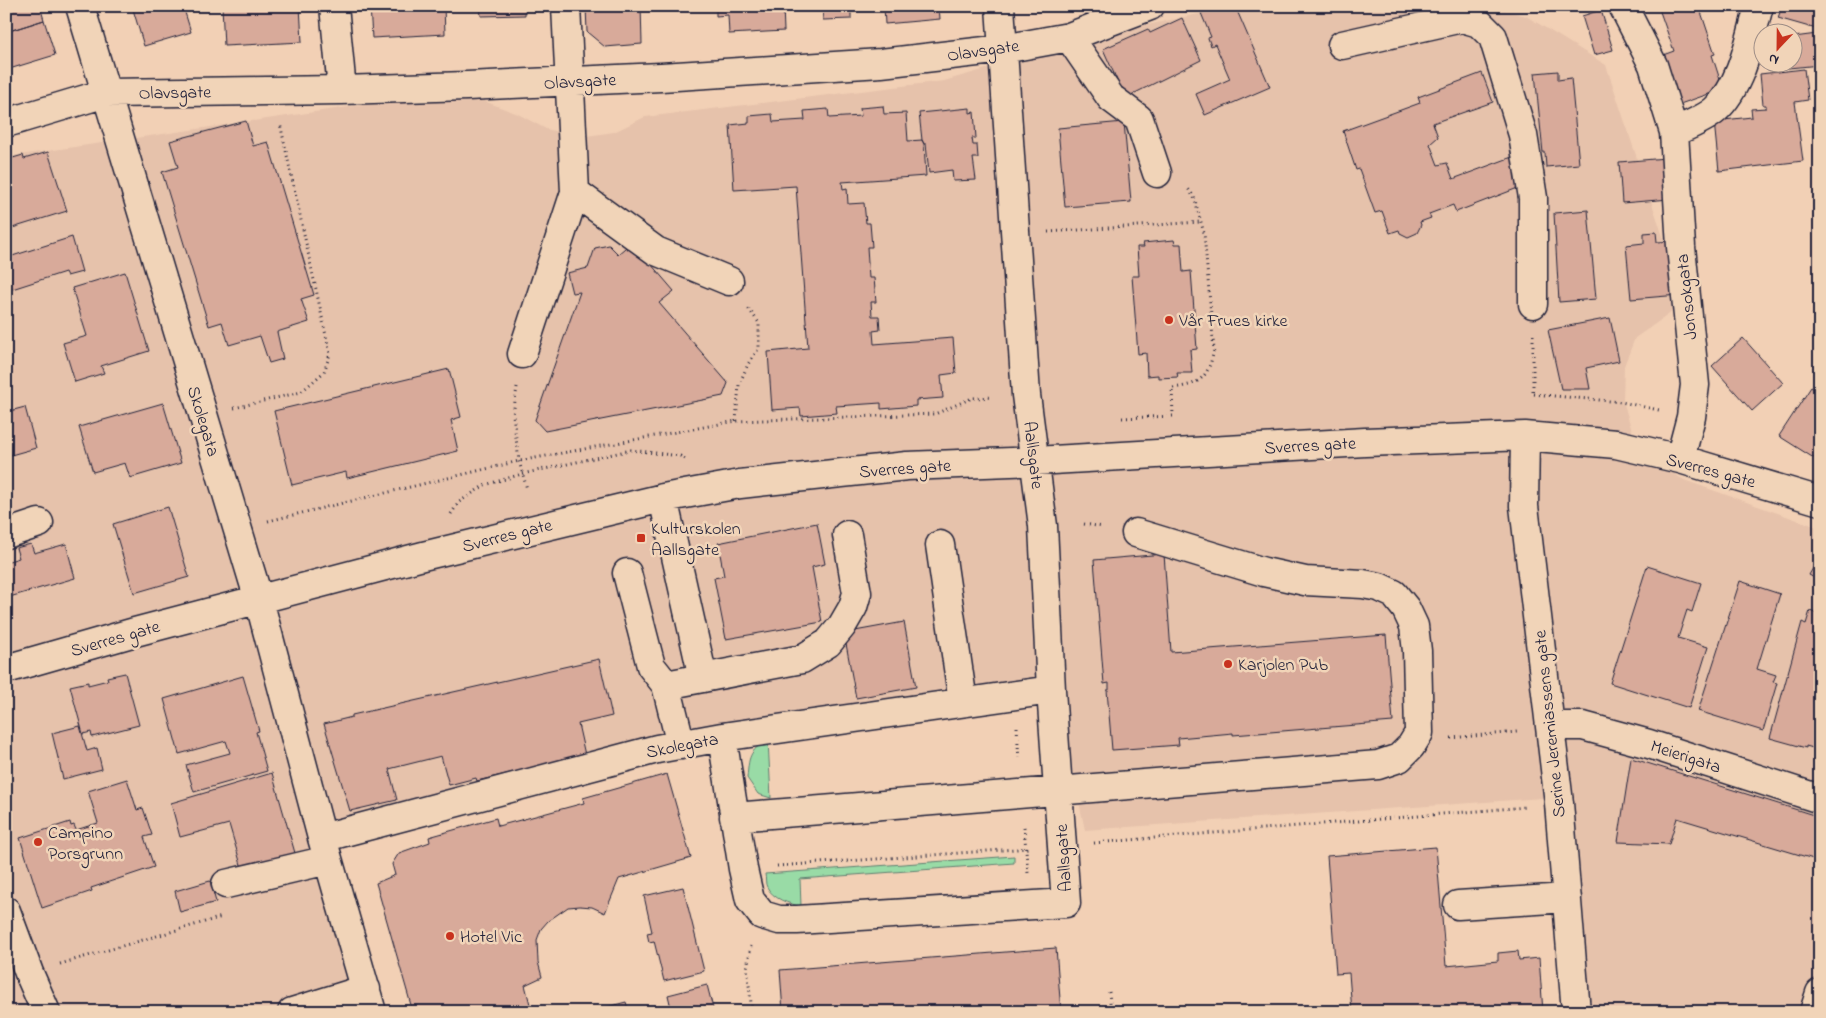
<svg xmlns="http://www.w3.org/2000/svg" width="1826" height="1018" font-family="'Indie Flower',sans-serif">
<style>
.built{fill:#e6c2ab}
.green{fill:#99dba6;stroke:#5e7e70}
.building{fill:#d8aa9a;stroke:#22223b}
.lines{fill:none;stroke-linecap:round;stroke-linejoin:round}
.minor-casing{stroke:#22223b;stroke-width:31}
.path{stroke:#22223b;stroke-width:3;stroke-dasharray:1 4;stroke-linecap:butt}
.minor{stroke:#f1d4b8;stroke-width:28}
.poi-dot{fill:#c8321e;stroke:#f1d4b8;stroke-width:2}
.labels{text-anchor:middle;stroke-width:5;stroke-linejoin:round;paint-order:stroke}
.street-label{font-size:18px;fill:#22223b;stroke:#f1d4b8}
.poi-label{font-size:18px;fill:#22223b;stroke:#f1d4b8;text-anchor:start}
</style>
<rect width="100%" height="100%" fill="#f2d0b5"/>
<filter id="ink" filterUnits="userSpaceOnUse"><feTurbulence type="fractalNoise" baseFrequency=".02" numOctaves="2"/><feDisplacementMap in="SourceGraphic" scale="10" xChannelSelector="R" yChannelSelector="G"/><feConvolveMatrix kernelMatrix="1 2 1 2 8 2 1 2 1" color-interpolation-filters="sRGB"/></filter>
<g filter="url(#ink)">
<path class="built" d="M1236 6H1490L1526 16 1606 65 1685 303 1635 338 1624 366 1623 401 1633 434 1654 462 1684 480 1820 528V1012H1577L1557 797 1085 830 1058 705 682 744 332 848 387 1012H6V157L458 91 518 114 546 129 580 137 614 132 645 117 944 81 1124 30Z"/>
<path class="green" d="M768 740 771 798 758 794 747 778C749 758 748 751 768 740Z
M1014 856V863L800 879 801 906C789 904 773 899 767 887 765 884 766 878 765 874Z"/>
<path class="building" d="M6 6H40L44 20 6 32Z
M132 6H183L191 32 144 46Z
M222 6H300L302 42 224 46Z
M370 6H444L445 34 372 38Z
M480 6H525V15L481 16Z
M586 6H641L642 44 605 47 587 32Z
M716 6H783L784 31 729 34 728 15 716 16Z
M822 6H864V8H851V19L823 20Z
M884 6H939L940 19 885 24Z
M1215 6H1235L1270 87 1205 115 1196 94 1230 79 1215 44 1211 46 1208 38 1211 37 1201 13Z
M1658 6H1699L1715 54 1712 55 1723 89 1680 104 1663 55 1674 51Z
M1782 6H1820V30L1778 18Z
M1601 10 1613 50 1594 55 1582 16Z
M1182 18 1201 60 1125 98 1103 49 1148 29 1150 33Z
M44 20 55 55 6 70V32Z
M1817 34 1820 65 1778 69 1777 62H1794V37Z
M1804 69 1808 100 1795 102 1803 161 1719 171 1714 121 1752 117 1751 109 1766 108V105H1763L1760 74Z
M1558 71V80L1571 78 1579 164 1546 167 1545 153H1543L1535 73Z
M1482 73 1493 102 1433 123 1438 137 1430 144 1438 165 1447 163 1453 179 1512 157 1523 186 1456 212 1453 205 1429 214 1431 218 1420 222 1421 225 1417 233 1408 237 1400 233 1399 230 1390 233 1382 211 1375 213 1359 169 1356 170 1343 131 1420 103 1418 97Z
M883 106 884 114 906 113 908 141 922 140 924 144 926 176 842 182 843 189 847 188 848 204 864 203 866 223H870L872 247H867L869 278H874L876 302H871L872 316H879L880 330 873 331 874 344 953 338 956 373 941 375 943 398 916 400V406L881 409V403L836 406 837 413 801 416 800 408 772 410 768 352 808 348 796 186 734 190 730 125 749 123V116L772 114 773 122 805 120 804 111 828 109 829 118 861 116 860 108Z
M970 108V113L974 112 976 138H972L973 145H977L978 158H973L976 180 953 181 952 170 929 173 926 144H924L922 140 919 113Z
M246 121 253 146 268 142 314 295 301 299 309 322 277 332 283 359 269 363 260 336 229 345 222 322 209 326 162 172 178 167 170 141Z
M1124 122 1131 202 1065 207 1058 128Z
M48 152 67 211 6 230V160L23 155 24 159Z
M1666 158 1670 199 1622 203 1619 162Z
M1588 210 1596 299 1559 302 1554 213Z
M1656 232 1657 242 1674 241 1679 295 1631 299 1626 245 1644 243V233Z
M72 237 82 272 67 276 65 272 6 291V258Z
M1174 240 1175 244H1181L1183 272 1191 271 1197 349 1190 350 1192 373H1177L1178 377 1158 378V375L1147 376 1146 353 1138 354 1132 276H1139L1137 247H1144L1143 243Z
M632 242 674 291 659 303 728 383 723 396 545 431 535 420 580 292 572 293 567 273 588 268 595 248 609 245 618 254Z
M125 272 149 351 101 366 104 373 75 382 63 343 87 336 72 288Z
M1610 318 1619 361 1586 368 1590 389H1561L1548 330Z
M1743 338 1783 383 1752 411 1712 366Z
M449 369 461 417 451 420 458 451 347 478 346 472 292 485 274 411Z
M1811 387 1820 392V462L1779 436Z
M163 403 181 463 130 478 125 463 93 472 79 427Z
M25 407 36 448 11 455 6 438V412Z
M168 507 189 577 134 593 113 524Z
M817 523 825 564 812 567 822 622 726 639 714 578 724 576 718 543Z
M31 544 34 553 66 544 75 578 6 598V562L19 558 16 548Z
M1164 554 1171 652 1386 635 1393 722 1233 735V733L1178 738 1179 745 1112 750 1107 690H1109V683L1104 684 1094 560Z
M1820 556V581L1809 575Z
M1647 566 1701 583 1692 612 1687 610 1678 638 1708 647 1689 708 1610 683Z
M1740 581 1780 594 1757 669 1776 675 1773 682 1777 683 1763 731 1698 711Z
M1810 611 1820 615V670L1813 696 1820 697V750L1806 746V748L1770 738 1802 622 1806 624Z
M904 622 916 687 856 698 844 633Z
M599 659 612 716 578 724 585 755 477 781 476 778 449 785 441 756 389 769 397 800 350 811 324 724 352 717V715Z
M125 673 139 725 92 737 91 732 83 734 70 686 88 682V685L108 680 107 677Z
M243 676 259 731 256 732 267 771 194 792 186 765 230 753 226 741 179 754 164 699Z
M80 726 87 751 97 748 102 769 63 779 52 733Z
M1631 758 1820 817V861L1677 818 1669 844 1618 842Z
M272 773 297 860 244 875 229 824 180 837 171 803Z
M667 774 691 858 619 879 605 913 592 907 580 906 568 907 548 921 541 929 537 940 538 962 542 977 525 985 532 1012H413L376 883 395 875 392 864 399 853 430 842 429 837 496 818 498 826 584 803 583 798Z
M127 779 137 810 143 808 152 835 144 837 154 867 91 888 92 891 42 908 20 838 70 822 71 826 74 825 76 830 98 823 88 791Z
M1436 847 1446 966 1498 961V953L1518 951 1519 960 1539 958 1543 1012H1352L1349 973 1336 974 1327 856Z
M210 881 216 902 180 912 175 891Z
M683 887 704 971 664 981 654 941 649 942 647 933 652 932 644 896Z
M1056 948 1061 1012H783L780 970Z
M707 985 714 1012H672L668 995Z
M626 1002 629 1012H588Z"/>
<g class="lines">
<g class="minor-casing">
<path id="minor" d="M80 6 259 600 322 838 372 1012
M334 6 342 90
M1623 6 1653 65 1674 132 1681 247 1695 385 1691 417 1680 459
M1069 37 1111 98 1139 119 1157 173
M1342 45 1462 18 1479 23 1493 37 1523 135 1533 198V304
M6 123 106 93 342 90 467 86 661 77 881 63 1003 49 1069 37 1150 6
M1674 132C1687 126 1705 119 1715 110 1742 86 1750 39 1759 6
M575 192 656 251 729 281
M522 354 575 192 566 6
M1525 436 1524 506 1559 803 1576 1012
M663 498 703 678
M6 534 39 523
M940 545 963 702
M627 573 651 666 666 685 681 745
M6 669 135 632 423 556 663 498 740 484 907 466 1035 461 1365 442 1525 436 1616 444 1680 459 1820 501
M666 685 802 659 828 643 842 626 853 607 857 593 847 535
M1550 726H1583L1649 744 1820 799
M722 737 743 869 750 900 762 915 779 920H797L1066 903 1051 690 1043 526 1026 395 1000 6
M734 817 1378 765 1399 758 1411 746 1419 733 1417 651 1414 626 1406 609 1394 594 1379 587 1363 584 1305 581 1264 572 1136 533
M322 838 657 749 722 737 1051 690
M226 884 328 860
M1458 905 1567 898
M6 911 29 973 46 1012
M292 1012 366 989
M1814 1012 1820 993"/>
</g>
<path class="path" d="M1048 232 1200 222
M1533 335V394L1621 402 1659 410
M517 387 513 415 519 461 527 489
M234 408 301 392 324 372 330 354 280 123
M1122 418 1173 416 1172 388C1200 385 1208 378 1214 350L1204 233 1194 197 1187 187
M736 421 739 385 748 364 759 348V323L748 308
M451 514 459 502 485 485 522 474 631 450 680 456 685 459
M268 521 519 461 736 421 935 414 972 398 993 397
M1084 524 1103 527
M1017 727 1019 761
M1451 738 1517 732
M1024 827 1028 873
M1094 843 1526 807
M777 866 1030 848
M751 946 747 967 752 1012
M60 964 222 917
M1109 992 1111 1012"/>
<use href="#minor" class="minor"/>
</g>
</g>
<g class="poi-dot">
<circle cx="1169" cy="320" r="5"/>
<rect x="636" y="533" width="10" height="10" rx="2.5"/>
<circle cx="1228" cy="664" r="5"/>
<circle cx="38" cy="842" r="5"/>
<circle cx="450" cy="936" r="5"/>
</g>
<g class="labels">
<g class="street-label">
<text transform="translate(983 50) rotate(-8)" y="6">Olavsgate</text>
<text transform="translate(580 81) rotate(-3)" y="6">Olavsgate</text>
<text transform="translate(175 92) rotate(-1)" y="6">Olavsgate</text>
<text transform="translate(1686 297) rotate(-96)" y="6">Jonsokgata</text>
<text transform="translate(204 421) rotate(73)" y="6">Skolegata</text>
<text transform="translate(1310 445) rotate(-3)" y="6">Sverres gate</text>
<text transform="translate(1034 455) rotate(83)" y="6">Aallsgate</text>
<text transform="translate(905 468) rotate(-4)" y="6">Sverres gate</text>
<text transform="translate(1711 470) rotate(15)" y="6">Sverres gate</text>
<text transform="translate(507 535) rotate(-14)" y="6">Sverres gate</text>
<text transform="translate(115 638) rotate(-16)" y="6">Sverres gate</text>
<text transform="translate(1549 724) rotate(-96)" y="6">Serine Jeremiassens gate</text>
<text transform="translate(682 745) rotate(-11)" y="6">Skolegata</text>
<text transform="translate(1686 756) rotate(18)" y="6">Meierigata</text>
<text transform="translate(1063 858) rotate(-94)" y="6">Aallsgate</text>
</g>
<g class="poi-label">
<text x="1179" y="326">Vår Frues kirke</text>
<text x="651" y="534">Kulturskolen<tspan x="651" dy="21">Aallsgate</tspan></text>
<text x="1238" y="670">Karjolen Pub</text>
<text x="48" y="838">Campino<tspan x="48" dy="21">Porsgrunn</tspan></text>
<text x="460" y="942">Hotel Vic</text>
</g>
</g>
<rect width="1826" height="1018" fill="none" stroke="#f1d4b8" stroke-width="25"/>
<rect x="12" y="12" width="1801" height="993" fill="none" stroke="#22223b" stroke-width="2" filter="url(#ink)"/>
<g transform="translate(1778 48) rotate(202)"><circle r="24" fill="#f1d4b8" stroke="#9e8d86"/>
<path d="M0-4L9 19L0 12L-9 19Z" fill="#c8321e"/>
<text y="-8" font-size="14" font-weight="bold" text-anchor="middle" fill="#22223b">N</text>
</g>
</svg>
